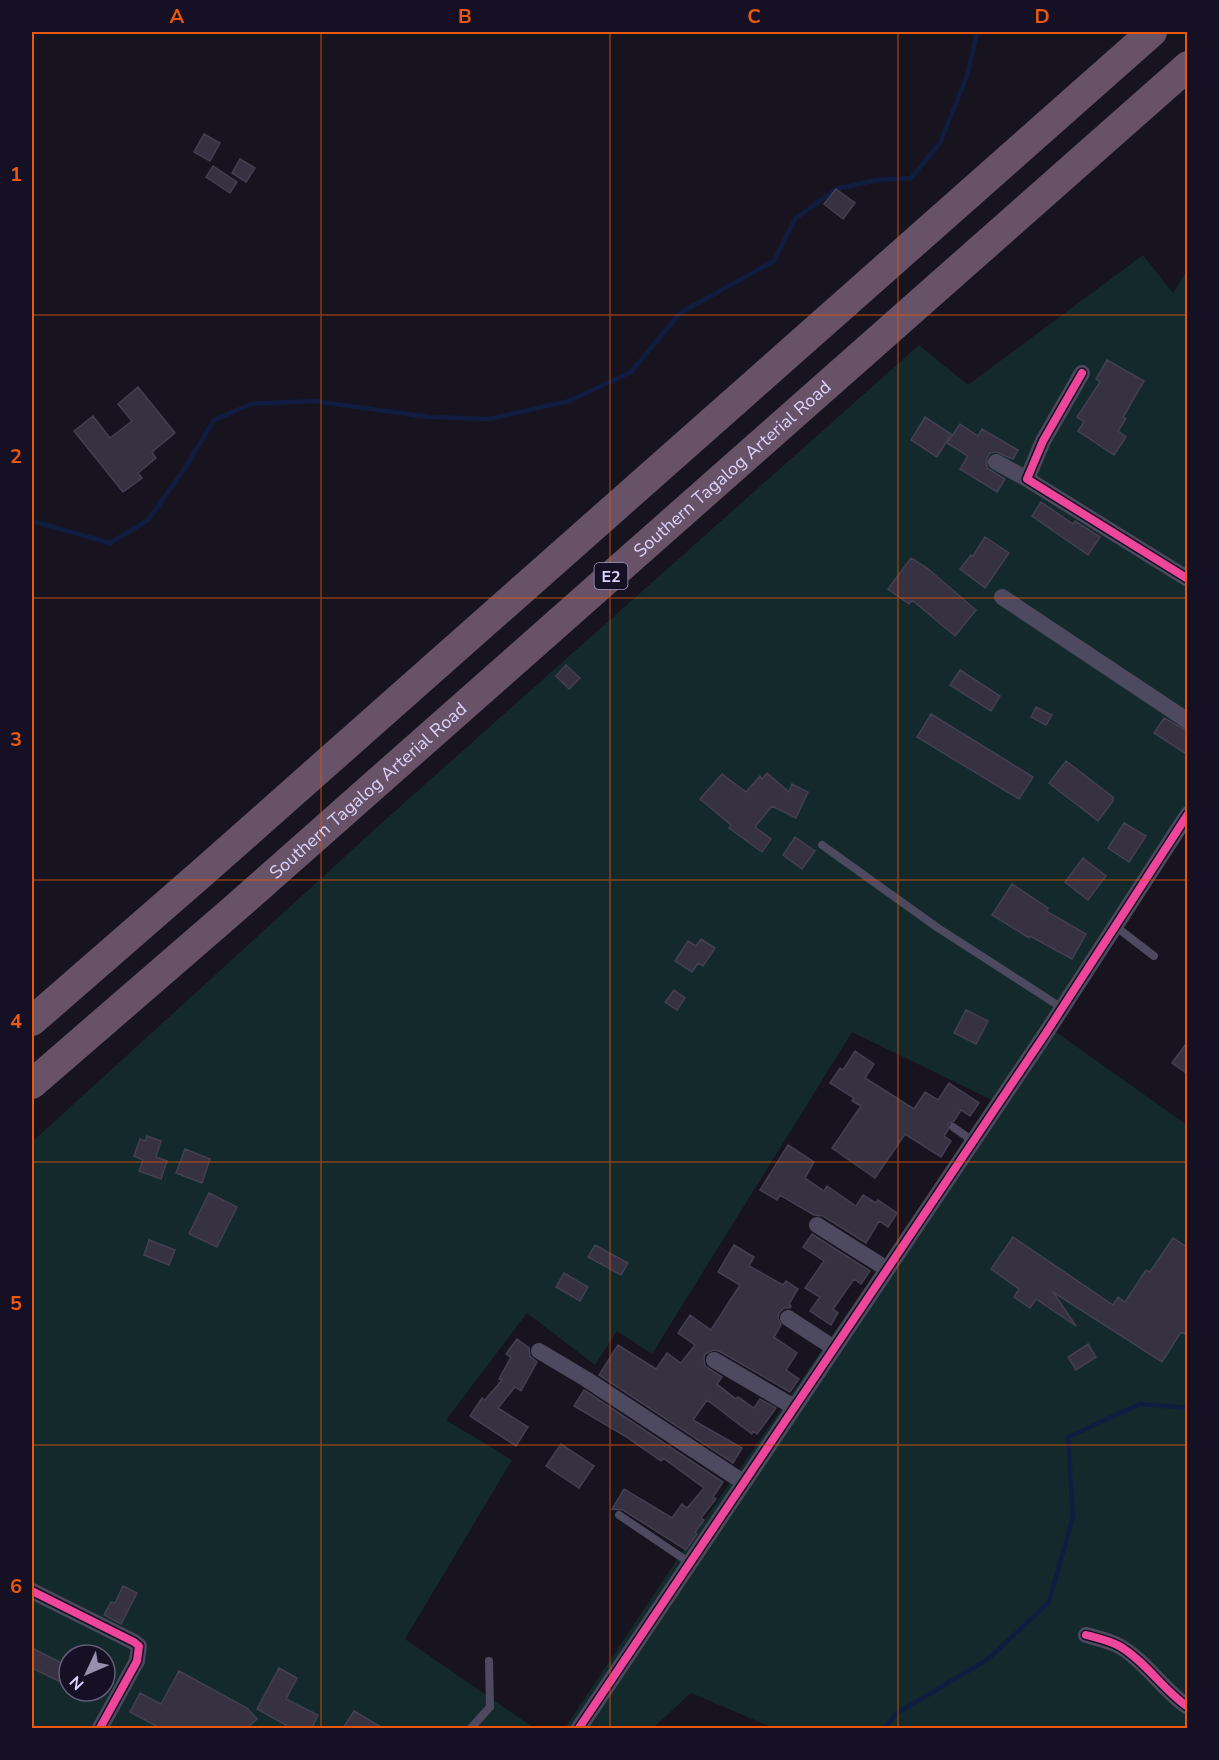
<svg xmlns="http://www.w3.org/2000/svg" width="1219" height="1760" font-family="'Nunito Sans',sans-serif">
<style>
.green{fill:#14292b;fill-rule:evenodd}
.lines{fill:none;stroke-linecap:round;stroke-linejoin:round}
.stream{stroke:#101d41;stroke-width:4.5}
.building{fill:#363241;stroke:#443f52;stroke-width:1.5}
.service{stroke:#4d4a5f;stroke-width:8}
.minor{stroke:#4d4a5f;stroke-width:16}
.motorway{stroke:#685268;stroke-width:30}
.cycleway-casing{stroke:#151024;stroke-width:11}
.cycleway{stroke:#ed469a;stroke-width:8}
.grid{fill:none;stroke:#e8590c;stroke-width:1.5;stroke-opacity:0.55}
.labels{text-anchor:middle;stroke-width:4.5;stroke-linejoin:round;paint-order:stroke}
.shield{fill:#151024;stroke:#a099bc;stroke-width:1.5}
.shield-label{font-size:16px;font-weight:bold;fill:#dcd4fd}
.street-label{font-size:18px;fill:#dcd4fd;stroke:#151024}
.neatline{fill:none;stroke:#e8590c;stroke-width:2}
.grid-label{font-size:20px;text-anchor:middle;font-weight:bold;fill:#e8590c}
</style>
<rect width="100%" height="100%" fill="#17141f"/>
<path class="green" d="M1143 255 1173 293 1187 270V829L1053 1030 1187 1125V1728H768L769 1726 691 1693 653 1728H565L678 1558 994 1101 852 1032 652 1354 617 1331 595 1365 527 1313 446 1420 512 1460 405 1639 534 1728H32V1142L385 820 919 345 968 385ZM69 1655H105V1691H69Z"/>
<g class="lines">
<path class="stream" d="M32 521 110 543 148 520 185 468 214 420 251 404 313 401 430 417 489 419 569 401 631 372 680 313 774 261 795 219 836 189 877 180 911 178 940 143 967 76 977 32
M884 1728 896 1714 988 1659 1049 1602 1073 1517 1068 1437 1140 1404 1188 1408"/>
</g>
<path class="building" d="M204 134 220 143 210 161 194 152Z
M240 159 255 168 246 182 232 173Z
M213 166 237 182 230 193 206 177Z
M836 189 855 203 843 219 824 204Z
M1107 360 1144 381 1123 417 1126 419 1118 431 1126 437 1114 455 1078 431 1084 422 1077 417 1100 382 1096 379Z
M138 387 175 433 152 452 156 458 138 473 142 478 123 492 74 431 93 416 110 438 132 421 118 404Z
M925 417 951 434 937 457 911 440Z
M960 424 978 436 982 429 1018 450 1013 459 996 452 990 453 987 458V468L1005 479 997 492 960 469 968 456 947 443Z
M1041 502 1073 524 1075 521 1100 537 1088 555 1032 516Z
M985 537 1009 553 985 588 960 569 971 555 973 556Z
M911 558 927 568 976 610 955 636 912 600 909 604 888 589Z
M566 665 580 678 569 689 556 676Z
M960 670 1000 696 991 711 950 685Z
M1036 707 1052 715 1046 725 1031 717Z
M931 714 1033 777 1019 799 917 737Z
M1164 718 1188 731V755L1154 733Z
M1066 761 1113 797V801L1098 821 1049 783Z
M767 773 789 792 792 784 808 792 796 818 772 806 755 827 771 839 762 852 729 828 731 825 700 799 722 774 746 792 760 776 762 779Z
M1124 823 1146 836 1129 862 1108 848Z
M795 837 815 851 802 869 783 855Z
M1083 858 1106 876 1088 900 1065 882Z
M1012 884 1048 908 1046 911 1086 934 1072 959 1030 936 1029 938 992 915Z
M701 939 715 948 703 966 698 963 692 972 675 961 688 941 696 946Z
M674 990 685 998 677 1010 665 1002Z
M966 1010 988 1021 976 1044 954 1033Z
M1188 1041V1074L1172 1063Z
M855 1051 874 1064 865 1078 914 1109 925 1092 938 1100 949 1083 979 1103 970 1116 961 1110 954 1121 948 1124V1130L944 1136 951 1141 941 1157 905 1134 875 1178 832 1148 861 1106 852 1101 854 1098 830 1083 840 1068 843 1070Z
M147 1136 161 1141 156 1157 167 1161 161 1179 139 1171 143 1160 134 1156 140 1139 145 1141Z
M788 1145 814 1162 805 1178 824 1191 827 1186 856 1206 863 1195 876 1203 878 1200 897 1213 888 1227 879 1221 866 1243 823 1216 814 1215 780 1195 777 1200 760 1190Z
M185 1149 210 1159 202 1183 176 1173Z
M209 1193 237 1207 217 1247 189 1234Z
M812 1234 870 1271 861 1284 854 1279 833 1309 838 1313 831 1325 810 1311 820 1297 805 1288 824 1261 803 1247Z
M1013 1237 1113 1305 1118 1297 1125 1302 1146 1270 1150 1272 1173 1238 1188 1248V1336L1181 1332 1162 1362 1053 1292 1076 1326 1036 1299 1030 1308 1014 1297 1019 1289 991 1269Z
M149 1240 175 1250 169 1265 144 1255Z
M595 1245 628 1263 621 1275 588 1257Z
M734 1245 754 1257 749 1266 783 1285 786 1281 798 1289 789 1304 791 1306 790 1308H784L779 1313 778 1318 781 1325 774 1337 797 1353 786 1370 799 1379 790 1392 719 1351 713 1350 705 1354 704 1359 705 1366 722 1377 717 1384 736 1399 738 1397 754 1408 760 1399 776 1408 757 1434 753 1431 752 1434 707 1400 693 1420 742 1448 733 1463 599 1375 618 1345 656 1369 667 1353 681 1363 695 1345 678 1333 690 1315 711 1330 740 1285 718 1272Z
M564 1273 588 1287 580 1301 556 1287Z
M517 1339 529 1348 530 1356 537 1362 521 1391 515 1387 498 1408 528 1427 516 1446 470 1416 482 1398 485 1400 502 1380 499 1379 511 1357 506 1354Z
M1088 1344 1096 1357 1076 1370 1068 1357Z
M584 1390 723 1482 713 1497 716 1499 701 1518 704 1520 695 1532 697 1534 686 1550 623 1510 612 1509 624 1489 672 1518 682 1504 687 1508 704 1488 663 1458 661 1461 625 1436 574 1406Z
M561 1444 594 1466 579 1488 546 1466Z
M123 1586 137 1593 121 1624 104 1615 111 1602 115 1603Z
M32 1648 69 1667V1686L32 1668Z
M279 1668 297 1678 286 1699 318 1715 312 1728H284L286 1725 257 1709Z
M179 1671 247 1708 257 1719 247 1728H160L130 1712 140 1693 161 1704Z
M354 1711 383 1728H343Z"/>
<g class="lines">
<path class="service" d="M822 845 938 928 1062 1008
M1115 926 1154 956
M953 1127 973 1141
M619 1515 690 1563
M471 1728 490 1707 489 1661"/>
<path class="minor" d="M1082 373 1043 441 1027 479 1188 579
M996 462 1027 479
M1002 597 1188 721
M817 1225 887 1269
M788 1318 834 1348
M539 1351 586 1379 743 1482
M714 1360 794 1407
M32 1591 134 1642 139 1646 137 1661 100 1728
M1086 1635C1097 1638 1111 1641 1121 1647 1147 1663 1163 1690 1188 1707
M579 1728 1046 1033 1188 814"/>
<g class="motorway">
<path d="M32 1021 202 873 1152 32"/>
<path id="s1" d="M32 1084 233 910 1188 66"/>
</g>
<g class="cycleway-casing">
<path id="cycleway" d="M1082 373 1043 441 1027 479 1188 579
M32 1591 134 1642 139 1646 137 1661 100 1728
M1086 1635C1097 1638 1111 1641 1121 1647 1147 1663 1163 1690 1188 1707
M579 1728 1046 1033 1188 814"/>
</g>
<use href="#cycleway" class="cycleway"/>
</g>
<path class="grid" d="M321 32V1728M610 32V1728M898 32V1728M32 315H1188M32 598H1188M32 880H1188M32 1162H1188M32 1445H1188"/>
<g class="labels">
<rect class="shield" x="594.5" y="563" width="33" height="26" rx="4.5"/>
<g class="shield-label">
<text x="611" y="582">E2</text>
</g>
<g class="street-label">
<text dy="6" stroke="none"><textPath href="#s1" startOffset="932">Southern Tagalog Arterial Road</textPath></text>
<text dy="6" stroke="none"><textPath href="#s1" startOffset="446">Southern Tagalog Arterial Road</textPath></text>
</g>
</g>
<rect width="1219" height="1760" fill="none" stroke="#151024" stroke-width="66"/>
<g transform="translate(87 1673) rotate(226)"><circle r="28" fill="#151024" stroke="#655e7b" stroke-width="1.5"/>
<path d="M0-4.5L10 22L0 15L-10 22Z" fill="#9791af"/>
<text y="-9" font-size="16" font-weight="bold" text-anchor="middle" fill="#dcd4fd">N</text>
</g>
<rect x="33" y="33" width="1153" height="1694" class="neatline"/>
<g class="grid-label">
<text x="177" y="23">A</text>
<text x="465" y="23">B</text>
<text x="754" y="23">C</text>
<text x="1042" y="23">D</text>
<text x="16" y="181">1</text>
<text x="16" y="463">2</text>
<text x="16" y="746">3</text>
<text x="16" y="1028">4</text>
<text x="16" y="1310">5</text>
<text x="16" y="1593">6</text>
</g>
</svg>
